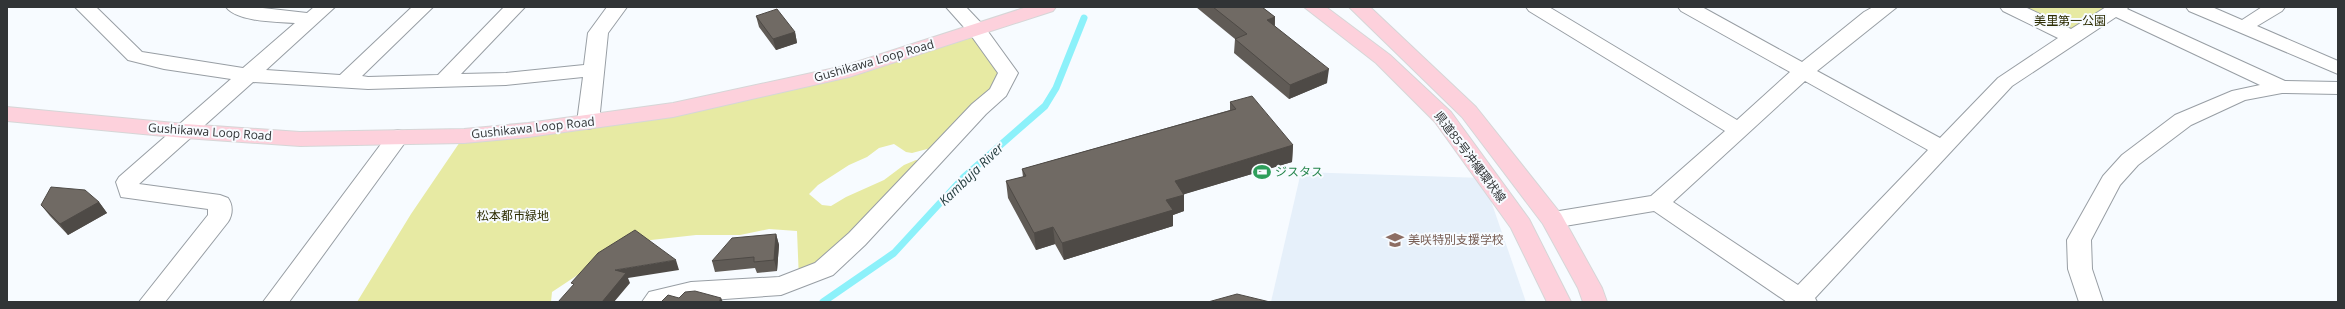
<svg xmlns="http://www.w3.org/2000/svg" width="2345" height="309" font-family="'Open Sans','Noto Sans JP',sans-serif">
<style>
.built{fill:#e6f0fa}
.green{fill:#e7eaa3}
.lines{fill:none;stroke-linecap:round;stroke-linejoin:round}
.stream{stroke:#8cf1fa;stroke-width:7}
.minor-casing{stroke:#989ea4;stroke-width:2}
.major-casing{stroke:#d6d6d7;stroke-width:2}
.minor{fill:#fff;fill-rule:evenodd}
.major{fill:#fdd1dc;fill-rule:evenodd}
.wall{fill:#605b56}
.shaded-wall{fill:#4e4a46}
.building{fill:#706a64;stroke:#4e4a46}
.labels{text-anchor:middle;stroke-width:4;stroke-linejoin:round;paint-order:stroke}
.park-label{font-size:12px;fill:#2d2d03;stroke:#f7fbff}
.street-label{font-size:12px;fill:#313436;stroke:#f7fbff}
.leisure-label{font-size:12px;fill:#27864d;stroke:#f7fbff;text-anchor:start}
.education-label{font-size:12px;fill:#785e54;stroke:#f7fbff;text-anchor:start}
.water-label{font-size:13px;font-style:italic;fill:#253d3f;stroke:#f7fbff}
</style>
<rect width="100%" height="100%" fill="#f7fbff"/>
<path class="built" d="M1301 172 1483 178 1526 302H1271Z"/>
<path class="green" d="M2010 7H2119L2072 37Z
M977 30 1008 73 946 144 912 153 906 152 894 144 879 148 867 157 849 165 818 185 809 194 822 205 831 206 846 197 884 180 904 165 916 160 929 163 799 280 797 231 769 229 740 235H696L651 240 617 249 552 292 551 302H357L411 214 464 136 528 130 849 71Z"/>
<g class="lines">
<path class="stream" d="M823 302 894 253 963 178 1045 106 1056 88 1084 18"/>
<g class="minor-casing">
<path id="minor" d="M75 7H96L142 52 243 68 295 23C278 22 237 22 226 7H254L307 13 314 7H335L266 70 340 75 412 7H433L362 76 368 77 438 75 504 7H525L461 74 506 73 584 65 588 33 607 7H627L608 33 599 122 596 127 588 129 580 127 577 122 583 77 506 85 368 89 253 82 139 184 220 195 228 198C233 205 233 214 228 222L165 302H139L208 215V209L121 197 116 182 119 177 231 79 164 69 128 60Z
M946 7H966L984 26 1018 73 1006 96 986 114 865 245 833 275 781 295 682 302H642L649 292 691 282 779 277 815 263 849 233 972 104 990 89 998 73 970 34Z
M1526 7H1549L1737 120 1790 72 1681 11 1678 7H1702L1802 62 1864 12 1873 7H1897L1817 71 1940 138 1998 78 2058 38 2003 11 2000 7H2025L2071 29 2106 7H2129L2127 9 2285 81 2338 82V94L2282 93 2245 100 2191 125 2138 165 2120 185 2091 240 2092 269 2103 302H2079L2068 269 2067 240 2103 176 2122 155 2175 115 2232 91 2260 85 2116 17 2012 86 1815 298 1817 302H1787L1654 211 1553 228 1545 226 1541 220 1545 214 1553 212 1651 196 1725 131 1529 11ZM1805 81 1928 150 1798 285 1673 202Z
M2186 7H2212L2242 20 2262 7H2285L2282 11 2257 26 2338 61V74L2189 11Z
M398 130 406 132 409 137 289 302H263L390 132Z"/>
</g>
<g class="major-casing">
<path id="major" d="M1027 7H1056L1053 11 849 77 673 117 528 137 464 143 300 146 185 138 7 121V107L185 124 300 132 464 129 528 123 673 103 844 66Z
M1304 7H1326L1390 55 1451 112 1529 219 1571 302H1547L1511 228 1435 122 1376 63Z
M1349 7H1370L1476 107 1561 214 1602 288 1607 302H1583L1578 288 1543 224 1462 117Z"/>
</g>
<use href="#minor" class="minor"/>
<use href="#major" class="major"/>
</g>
<path class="wall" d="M1196 7H1262L1275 17V26L1327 83 1289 99 1234 53 1235 39Z
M756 16 795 32 797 43 776 50 759 27Z
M1230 102 1293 145 1292 162 1184 194V211L1173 215V226L1064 260 1055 244 1036 250 1008 198 1006 181 1023 177 1022 169 1230 110Z
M99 202 107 213 68 235 50 216 41 205Z
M776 234 779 245 777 271 757 273 755 268 715 272 712 261Z"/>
<path class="shaded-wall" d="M1275 17 1274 31 1267 20Z
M795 32 797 43 776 50 773 39Z
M1329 69 1327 83 1289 99 1290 85Z
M1293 145 1292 162 1175 197V181Z
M1184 195V211L1173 215V226L1064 260 1062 243 1166 200Z
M99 202 107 213 68 235 60 224Z
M1053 227 1055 244 1036 250 1034 233Z
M776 234 779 245 777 271 774 260Z
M676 260 679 270 628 278 630 283 614 302H602L615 270Z
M721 298 723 302H719Z"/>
<path class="building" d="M1213 7H1262L1275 17 1267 20 1329 69 1290 85 1235 39 1247 34Z
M777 9 795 32 773 39 756 16Z
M1252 96 1293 145 1175 181 1184 195 1166 200 1173 210 1062 243 1053 227 1034 233 1006 181 1026 176 1022 169 1236 109 1230 102Z
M51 187 85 190 99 202 60 224 41 205Z
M635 230 676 260 615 270 626 273 602 302H558L574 284 571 283 598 253Z
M776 234 774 260 754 262V257L712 261 732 238Z
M695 291 721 298 719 302H661L668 295 679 298 685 292Z
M1237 294 1270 302H1208Z"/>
<defs>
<g id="stadium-bare" transform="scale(1.38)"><path d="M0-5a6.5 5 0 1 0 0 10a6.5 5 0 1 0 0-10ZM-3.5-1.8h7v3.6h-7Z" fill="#2e9e5b" stroke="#f7fbff" stroke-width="2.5" paint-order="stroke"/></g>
<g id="school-bare" transform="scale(1.38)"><path d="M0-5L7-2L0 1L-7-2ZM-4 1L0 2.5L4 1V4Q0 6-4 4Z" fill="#8d6e63" stroke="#f7fbff" stroke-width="2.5" paint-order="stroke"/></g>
</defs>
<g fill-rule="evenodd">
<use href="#stadium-bare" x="1262" y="172"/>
<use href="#school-bare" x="1395" y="240"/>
</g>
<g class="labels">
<g class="park-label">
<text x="2070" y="25">美里第一公園</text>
<text x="513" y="220">松本都市緑地</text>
</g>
<g class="street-label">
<text transform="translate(874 61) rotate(-16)" y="4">Gushikawa Loop Road</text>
<text transform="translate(533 128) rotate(-6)" y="4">Gushikawa Loop Road</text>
<text transform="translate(210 132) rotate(4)" y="4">Gushikawa Loop Road</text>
<text transform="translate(1470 157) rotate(53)" y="4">県道85号沖縄環状線</text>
</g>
<g class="leisure-label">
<text x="1275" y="176">ジスタス</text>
</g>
<g class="education-label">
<text x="1408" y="244">美咲特別支援学校</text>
</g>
<g class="water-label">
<text transform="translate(971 174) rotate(-44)" y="5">Kambuja River</text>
</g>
</g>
<rect width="2345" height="309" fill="none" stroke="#313436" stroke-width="16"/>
</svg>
